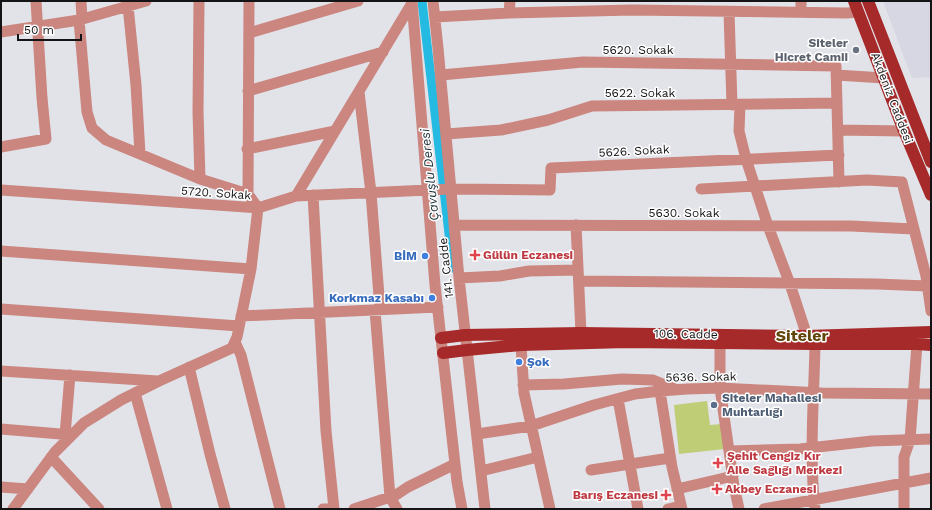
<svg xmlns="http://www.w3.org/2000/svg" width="932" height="510" font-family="'Work Sans',sans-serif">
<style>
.built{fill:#d7d7e4}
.green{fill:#c0cd77}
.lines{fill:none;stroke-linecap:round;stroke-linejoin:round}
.canal{stroke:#24bae2;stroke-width:9}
.minor{stroke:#ca867f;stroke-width:11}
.major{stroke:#a62a2a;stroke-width:12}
.worship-dot{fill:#6b7280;stroke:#fff;stroke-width:1.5}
.health-dot{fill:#e0444e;stroke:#fff;stroke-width:1.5}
.shop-dot{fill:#3f7fe0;stroke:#fff;stroke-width:1.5}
.service-dot{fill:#5c6f8a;stroke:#fff;stroke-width:1.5}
.labels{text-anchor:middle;stroke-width:3;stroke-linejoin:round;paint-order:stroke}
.worship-label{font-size:12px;font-weight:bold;fill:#5b616d;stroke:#fff;text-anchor:end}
.street-label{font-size:12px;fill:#141416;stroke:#fff}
.health-label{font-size:12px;font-weight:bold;fill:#be3a42;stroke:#fff;text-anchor:start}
.shop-label{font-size:12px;font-weight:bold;fill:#366cbe;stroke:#fff;text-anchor:end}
.service-label{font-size:12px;font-weight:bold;fill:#4e5e75;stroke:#fff;text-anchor:start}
.water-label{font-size:13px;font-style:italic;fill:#182e36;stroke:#fff}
.district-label{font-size:16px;font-weight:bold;fill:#61460b;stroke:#fff}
</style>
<rect width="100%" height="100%" fill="#e2e3e9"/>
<path class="built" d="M883 1H931V77L912 78Z"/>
<path class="green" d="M707 401 710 425 722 424 725 449 679 454 674 405Z"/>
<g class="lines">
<path class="canal" d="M422 1 453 268"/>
<path class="minor" d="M81 1 82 19
M199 1 198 112 200 179
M412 1 435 285 457 482 462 509
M433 1 438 48 459 278 485 509
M128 6 136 85 140 154
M729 12 732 105
M801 12V1
M509 13 510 1
M435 17 509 13 632 10 847 13 858 12
M79 20 87 112 92 128 106 140 200 179 248 194 258 208
M1 32 79 20 146 1
M249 33 358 1
M441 75 583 62 836 66 839 182
M836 75 884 78
M248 91 383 52
M359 92 371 193 380 309
M740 105 739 131 746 159 768 226 790 284 807 336
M838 130 904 131
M446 134 501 130 548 120 592 106 837 103
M1 147 46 139 42 98 36 1
M247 149 335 131
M701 189 867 180 902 182 926 276 931 311
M1 190 258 208 296 196 451 189 550 190 551 168 839 155
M248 194 249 1
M313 195 326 431 334 509
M296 196 412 3
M454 225 851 226 914 229
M576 225 581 333
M1 251 251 269
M459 278 500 276 529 271 578 270
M579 281 877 284 927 286
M1 309 239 326
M375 310 390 497 397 509
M241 316 438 307
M235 342 241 355 280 509
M720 343V388L734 486 739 509
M815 344C814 399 809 455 815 509
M521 345 524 393 550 509
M189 367 210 454 225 509
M1 371 158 381
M523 385 564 384 622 379 653 380 675 389
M660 391 672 467 682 509
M135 393 167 509
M618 399 638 509
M1 429 72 435
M477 434 531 426 594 405 635 394 660 391 687 389 720 388 822 393 931 394
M65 435 70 375
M730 451 800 449 872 441 931 439
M51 457 99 509
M591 470 670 458
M481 471 538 457
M1 487 28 489
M677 489 733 476
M13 509 55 452 84 423 121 400 159 381 232 348 237 337 251 269 258 208
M323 509 334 508
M354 509 396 495 408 487 455 464
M668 509 681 506
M764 509 931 478
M904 509V457L910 440 917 344"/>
<path class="major" d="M854 1 904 131 931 195
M868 1 931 162
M441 338 465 335 581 333 807 336 931 332
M443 353 467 350 521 345 626 342 815 344H917L931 345"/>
</g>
<circle class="worship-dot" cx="856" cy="50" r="4"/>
<g class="health-dot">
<path d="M473 249h4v4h4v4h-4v4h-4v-4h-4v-4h4z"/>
<path d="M716 457h4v4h4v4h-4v4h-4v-4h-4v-4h4z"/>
<path d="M715 483h4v4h4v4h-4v4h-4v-4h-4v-4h4z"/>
<path d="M664 489h4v4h4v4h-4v4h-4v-4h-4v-4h4z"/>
</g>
<g class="shop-dot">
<circle cx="425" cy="256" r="4"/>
<circle cx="432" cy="298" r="4"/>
<circle cx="519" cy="362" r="4"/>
</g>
<circle class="service-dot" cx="714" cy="405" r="4"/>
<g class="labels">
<g class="worship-label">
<text x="848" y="47">Siteler<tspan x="848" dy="14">Hicret Camii</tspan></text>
</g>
<g class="street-label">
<text x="638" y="54">5620. Sokak</text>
<text x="640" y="97">5622. Sokak</text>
<text transform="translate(892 98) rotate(69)" y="4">Akdeniz Caddesi</text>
<text transform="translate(634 151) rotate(-3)" y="4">5626. Sokak</text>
<text transform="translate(216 193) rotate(4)" y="4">5720. Sokak</text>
<text x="684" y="217">5630. Sokak</text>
<text transform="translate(446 268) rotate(-96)" y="4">141. Cadde</text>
<text transform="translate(686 334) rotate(1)" y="4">106. Cadde</text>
<text transform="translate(701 377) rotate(-1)" y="4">5636. Sokak</text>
</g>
<g class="health-label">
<text x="483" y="259">Gülün Eczanesi</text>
<text x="727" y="460">Şehit Cengiz Kır<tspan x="727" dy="14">Aile Sağlığı Merkezi</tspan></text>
<text x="725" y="493">Akbey Eczanesi</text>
<text x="658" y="499" text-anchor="end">Barış Eczanesi</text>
</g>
<g class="shop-label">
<text x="417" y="260">BİM</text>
<text x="424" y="302">Korkmaz Kasabı</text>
<text x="527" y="366" text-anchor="start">Şok</text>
</g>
<g class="service-label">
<text x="722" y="402">Siteler Mahallesi<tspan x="722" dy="14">Muhtarlığı</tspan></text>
</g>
<g class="water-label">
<text transform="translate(429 175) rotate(-96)" y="5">Çavuşlu Deresi</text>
</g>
<g class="district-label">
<text x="802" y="341">Siteler</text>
</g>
</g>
<rect width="932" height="510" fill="none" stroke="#141416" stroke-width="4"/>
<path d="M18 34v6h63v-6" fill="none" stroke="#141416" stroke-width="2"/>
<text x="24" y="34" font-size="12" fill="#141416" stroke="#ffffff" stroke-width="3" paint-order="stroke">50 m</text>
</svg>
